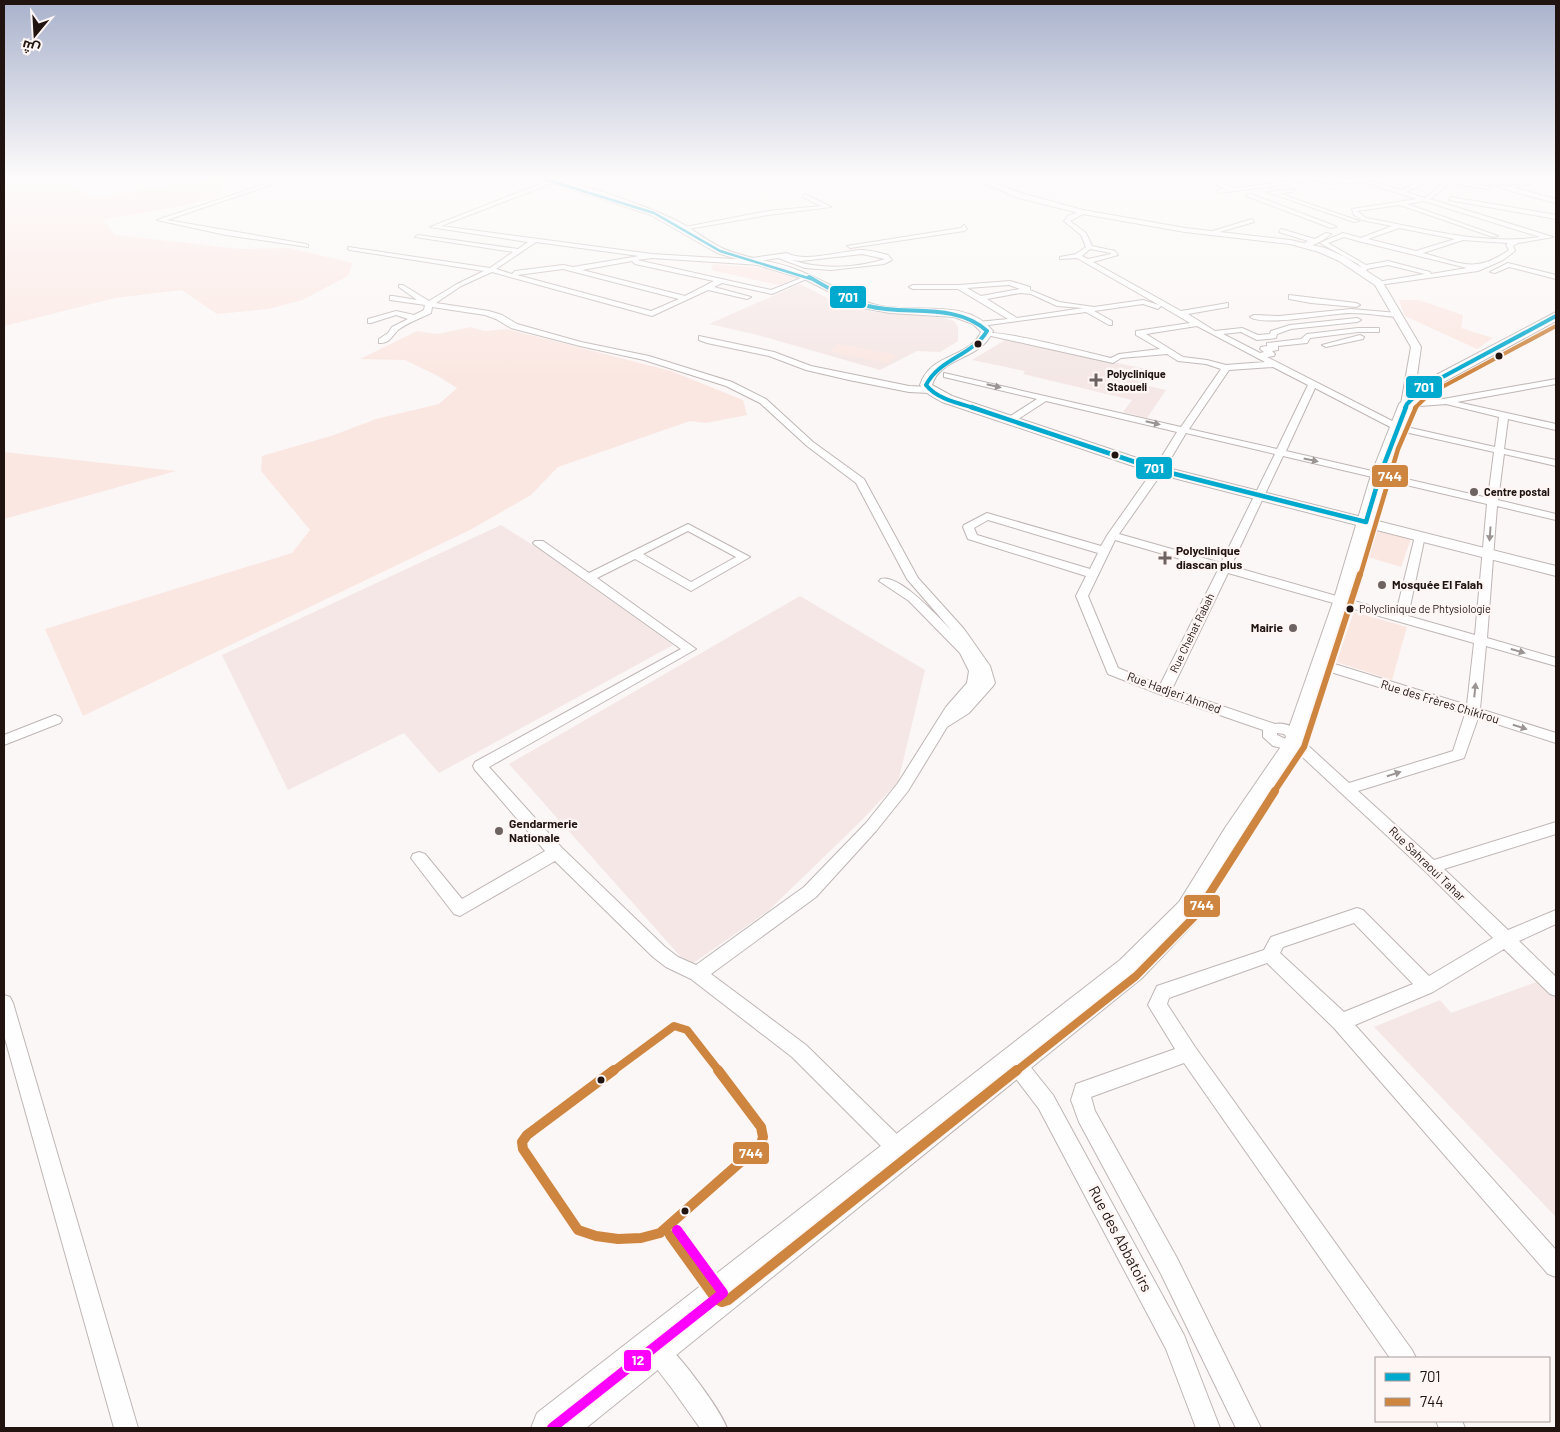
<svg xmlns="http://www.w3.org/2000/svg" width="1560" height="1432" font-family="Barlow,Cairo,sans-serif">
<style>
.built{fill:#f4e7e5}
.green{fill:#fbe7e2}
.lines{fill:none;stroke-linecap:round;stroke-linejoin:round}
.minor-casing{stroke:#beb6b4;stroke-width:2}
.tertiary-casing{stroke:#beb6b4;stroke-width:2}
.secondary-casing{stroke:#beb6b4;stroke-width:2}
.trunk-casing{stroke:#beb6b4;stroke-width:2}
.minor{fill:#fefefe;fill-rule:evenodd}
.tertiary{fill:#fefefe;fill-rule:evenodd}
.secondary{fill:#fefefe;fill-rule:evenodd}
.trunk{fill:#fefefe;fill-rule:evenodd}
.bus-1-far2-casing{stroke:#fdf6f4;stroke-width:4.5}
.bus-1-far1-casing{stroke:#fdf6f4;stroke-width:5.5}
.bus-1-casing{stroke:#fdf6f4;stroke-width:7}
.bus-2-far4-casing{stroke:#fdf6f4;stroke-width:5.5}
.bus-2-far3-casing{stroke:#fdf6f4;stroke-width:7}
.bus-2-far2-casing{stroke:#fdf6f4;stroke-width:10}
.bus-2-far1-casing{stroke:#fdf6f4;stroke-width:11}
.bus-2-casing{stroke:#fdf6f4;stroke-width:14}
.bus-3-casing{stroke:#fdf6f4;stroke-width:14}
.bus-1-far2{stroke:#00a9ce;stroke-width:2.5}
.bus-1-far1{stroke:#00a9ce;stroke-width:4}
.bus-1{stroke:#00a9ce;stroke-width:4.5}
.bus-2-far4{stroke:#cd853f;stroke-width:4}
.bus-2-far3{stroke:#cd853f;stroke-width:4.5}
.bus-2-far2{stroke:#cd853f;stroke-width:6}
.bus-2-far1{stroke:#cd853f;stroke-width:8}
.bus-2{stroke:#cd853f;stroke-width:10}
.bus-3{stroke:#f0f;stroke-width:10}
.oneway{fill:#9a9493}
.bus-dot{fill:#201310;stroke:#fdf6f4;stroke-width:2}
.poi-dot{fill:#6d6360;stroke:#fdf6f4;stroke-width:2}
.labels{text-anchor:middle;stroke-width:5;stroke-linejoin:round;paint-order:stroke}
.far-poi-label{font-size:11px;font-weight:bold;fill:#201310;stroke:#fdf6f4;text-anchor:start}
.bus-label{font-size:11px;fill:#201310;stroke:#fdf6f4;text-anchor:start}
.far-street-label{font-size:11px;fill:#201310;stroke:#fdf6f4}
.poi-label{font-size:12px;font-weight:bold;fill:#201310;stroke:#fdf6f4;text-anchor:start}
.street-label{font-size:12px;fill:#201310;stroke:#fdf6f4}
.near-street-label{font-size:15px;fill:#201310;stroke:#fdf6f4}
.line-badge{stroke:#fdf6f4;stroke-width:2}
.badge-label{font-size:14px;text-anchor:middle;font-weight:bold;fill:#fff}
</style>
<rect width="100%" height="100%" fill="#fbf7f6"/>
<path class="built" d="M800 284 841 305 853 308 874 312 943 318 954 321 958 327V341L940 352 917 351 880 370 758 335 709 324Z
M1005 340 1151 370 1144 385 1166 390 1147 418 1123 412 1132 400 1023 374 1025 371 972 360Z
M501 525 539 549 673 645 439 773 404 733 288 790 222 655Z
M800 596 925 670 898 782 860 822 768 911 689 966 509 764Z
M1539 981 1556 997V1217L1374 1027 1440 1000 1451 1013Z"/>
<path class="green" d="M205 178H243L218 187 220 196 183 206 103 220 115 235 240 249 289 248 353 263 348 276 302 300 268 309 217 314 182 290 115 298 4 326V182H69L91 197H106Z
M713 264 762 268 796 278 779 285 711 270Z
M1399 300H1419L1463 315 1461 328 1493 338 1477 349 1405 316Z
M471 327 484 331 507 329 671 371 743 400 747 415 706 423 690 421 558 467 531 495 470 530 83 716 45 629 292 553 310 530 261 471 262 456 334 435 376 419 439 404 457 388 438 376 405 360 360 359 417 331 437 334Z
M838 344 897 355 888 363 829 352Z
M4 452 176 471 4 519Z
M1377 530 1411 539 1401 567 1365 556Z
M1354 612 1407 627 1392 680 1336 662Z"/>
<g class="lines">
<g class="minor-casing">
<path id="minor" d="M284 178H291L167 220 306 244 308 245V247L226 235 157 220Z
M1201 178H1207L1234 188 1300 180 1303 182 1219 193 1217 190 1226 189Z
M1290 178H1327L1326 179 1330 180 1359 178 1401 190 1416 183 1394 178 1422 180 1428 178 1448 179 1455 178 1454 180 1490 187 1487 189 1450 183 1430 199 1553 237 1518 243 1513 246 1515 251 1503 260 1478 271 1379 285 1377 284V282L1425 274 1388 265 1367 269 1365 273H1361V267L1358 264 1320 243 1343 233 1361 238 1392 226 1362 220 1354 215 1352 209 1417 199 1362 182 1330 184 1316 180 1291 181 1288 179ZM1431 180 1445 182 1425 198 1406 192ZM1424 201 1540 237C1481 246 1423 228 1366 218L1357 211 1400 205 1493 237 1498 236 1407 204ZM1399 228 1455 239 1416 251 1368 239ZM1344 237 1358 241 1467 268 1431 274 1430 272 1388 261 1366 265 1328 243ZM1463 240 1508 243 1506 245 1509 250C1475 274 1461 263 1423 253Z
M1474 178C1486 178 1497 187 1508 186 1521 186 1534 178 1547 178L1514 188 1556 199V203L1514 192Z
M553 179 555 182 441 226 652 254 749 260 752 258 787 253C804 263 840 251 861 250 870 250 880 253 888 255L892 260 884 264 831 270 805 268 778 258 759 261 763 263 760 265 652 258 637 260 771 290 806 276 811 277 772 294 722 283 714 287 751 297 747 299 708 290 652 316 492 272 461 286 436 303 489 311 502 315 517 324 581 342 649 356 732 382 766 399 813 442 864 479 918 578 964 629 990 666 995 683 993 686 969 713 947 727 908 791 876 831 816 897 711 974 806 1045 908 1145 911 1152 908 1159 901 1162 894 1159 792 1057 691 979 666 967 653 957 555 861 460 916 454 914 411 858 413 854 419 852 425 854 462 899 545 851 475 770 473 766 475 762 681 649 535 545 533 543 535 541H543L589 573 688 524 750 557 691 591 635 559 597 578 696 649 489 767 562 848 665 947 678 957 696 965 804 887 866 823 898 783 946 707 967 683 969 671 960 653 909 601 879 581 881 579C900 574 939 618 952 631L907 579 856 483 807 446 760 403 726 386 644 360 580 346 511 328 496 319 485 315 432 307 431 313C421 318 407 323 398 330 392 336 389 344 379 343V339L388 333 392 327 408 319 396 315 371 323H368V319L396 311 414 315 424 310 425 305 390 300V296H393L417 300 399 287V285H403L429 301 457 284 484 271 350 250 348 249V247L490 268 513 252 415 237 418 235 518 249 528 242 430 227ZM536 242 639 256 573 267 563 265 515 271 512 274 496 269ZM862 254 885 259C857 268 820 270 792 260L801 261ZM632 261 635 264 714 281 685 296 582 270ZM563 269 679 299 651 311 517 275ZM688 531 736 557 691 582 643 554Z
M1295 189 1293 192 1278 193 1359 221 1354 222 1267 192Z
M1248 193 1335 226 1336 227 1331 228 1246 196Z
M805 194 831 207 768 215 683 230 680 228 768 211 821 206 803 197Z
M1451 197 1556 215V219L1449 200Z
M1083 210 1085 213 1070 221 1086 233 1092 246 1115 251 1118 255 1093 262 1181 311 1228 303V307L1188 314 1215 331 1242 328 1258 335 1270 334 1271 331 1290 325 1357 318 1361 320 1357 322 1291 329 1277 334 1276 338 1257 340 1241 332 1223 334 1260 353 1264 352 1260 349 1261 347 1267 346V343L1301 339 1307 334 1358 328H1379V332H1358L1310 338 1307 343 1278 346V350L1272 351 1275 354 1274 356 1267 357 1402 426 1495 447 1499 417 1446 404 1407 407 1403 404 1407 401 1443 399 1556 379V384L1457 402 1556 424V430L1508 419 1504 449 1556 460V466L1504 454 1498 500 1556 514V520L1497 506 1487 638 1556 658V666L1486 646 1480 709 1556 733V743L1478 718 1464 758 1358 791 1434 860 1556 822V834L1444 869 1508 930 1556 910V924L1519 941 1556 977V996L1550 994 1504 949 1433 992 1355 1025 1556 1250V1277L1548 1274 1334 1028 1267 963 1169 998 1167 1004 1195 1047 1412 1350 1416 1358H1390L1184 1063 1091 1097 1095 1111 1177 1258 1261 1428H1236L1161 1274 1079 1122 1071 1100 1076 1084 1175 1049 1148 1005 1157 986 1264 950 1271 937 1357 908 1363 910 1429 976 1493 938 1425 871 1296 751 1273 746 1263 737V730L1159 694 1108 674 1076 596 1086 576 968 539 963 527 964 525 987 513 1101 546 1108 534 1154 469 1177 432 1046 401 1012 423H1006V419L1037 399 944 377V373L1181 427 1221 369 1206 364 1178 361 1167 354 1121 358 1113 363 982 334C992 327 1093 354 1111 358L1119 354 1160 349 1136 335V331L1190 323 1161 306 1158 309 1143 304 1094 311 1112 321V325H1109L1086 312 981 326H978V322L1008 319 958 289H913L909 287 913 285H959L1010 281 1030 287V290L1059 302 1094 307 1143 300 1159 305 1077 258 1060 259V257L1076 254 1086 247 1081 235 1064 221 1068 216ZM1090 249 1111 253V254L1088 259 1082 256ZM1009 285 1020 289 981 296 967 288ZM1020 293 1031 294 1057 306 1083 308 1017 318 987 299ZM1197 326 1265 362 1226 365 1207 360 1183 357 1146 334ZM1273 367 1308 385 1277 449 1189 429 1229 370ZM1315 388 1396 430 1494 452 1488 498 1286 451ZM1186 433 1275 454 1221 563 1119 534 1164 470ZM1283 456 1487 504 1475 635 1408 616 1425 536 1424 534H1416L1415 536 1396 613 1231 566ZM988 520 1098 553 1090 569 977 535 974 528ZM1115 540 1218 570 1160 685 1118 668 1088 596ZM1228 573 1474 643 1467 705 1328 662H1318L1317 665 1318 668 1465 714 1453 751 1349 783 1303 741C1302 729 1287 722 1275 724L1172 689ZM1277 733 1284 734 1290 741 1277 735ZM1354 923 1413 984 1344 1012 1280 953 1283 947Z
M1252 219 1254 222 1209 235 1206 233Z
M964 225 967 229 964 231 850 248 847 246 961 228Z
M1281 229 1315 239 1326 233 1331 234 1323 240 1307 248 1304 244 1308 241 1279 232Z
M1508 263 1556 275V279L1509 267 1495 273 1490 272Z
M1289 295 1356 303 1360 305 1356 307 1311 303 1289 299Z
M1351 309 1398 313 1402 315 1398 317C1383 316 1367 313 1351 313 1330 313 1265 327 1250 317L1254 315 1279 316Z
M1360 335 1364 337 1363 339 1326 347 1322 345Z
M699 336 774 352 811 366 909 386 930 387 934 390 930 393 909 392 849 380 806 370 769 356 707 343 699 340Z
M55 715 60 717 62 720 60 723 4 745V735Z
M4 995 10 997 13 1003 138 1428H114L4 1035Z
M1014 1052 1021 1055 1053 1095 1184 1335 1220 1428H1196L1166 1349 1039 1109 1007 1067 1004 1061 1007 1055Z
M655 1336C673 1344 720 1409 727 1428H700L673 1390 647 1356 643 1348 647 1340Z
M1436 1421H1462L1465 1428H1439Z"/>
</g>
<g class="tertiary-casing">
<path id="tertiary" d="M973 178H981L1021 193 1083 210 1185 228 1290 240 1325 248 1345 257 1382 281 1421 347 1413 404 1407 407 1401 404 1411 347 1375 285 1339 261 1319 252 1290 244 1185 232 1083 214 1015 197Z"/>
</g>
<g class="secondary-casing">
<path id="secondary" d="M537 178C562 175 652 208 677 221 693 229 707 241 722 248 743 258 769 260 792 268 818 277 841 292 867 302 905 318 964 294 993 331 980 361 941 356 932 385L952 396 1164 467 1556 566V576L1154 473 942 402C933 397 926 394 920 385 931 352 969 359 981 332L973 324 954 317 890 313 862 308 804 279 717 253 651 215Z"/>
</g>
<g class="trunk-casing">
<path id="trunk" d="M1556 312V321L1429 390 1414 406 1398 446 1353 602 1308 743 1245 842 1199 918 1142 978 586 1428H531L537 1413 1120 960 1179 902 1225 828 1284 742 1333 602 1371 475 1399 404 1419 384Z"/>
</g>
<use href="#minor" class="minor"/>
<use href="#tertiary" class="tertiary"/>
<use href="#secondary" class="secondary"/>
<use href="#trunk" class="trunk"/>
<g class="bus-1-far2-casing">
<path id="bus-1-far2" d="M541 178 654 213 720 251 811 279"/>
</g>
<g class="bus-1-far1-casing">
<path id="bus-1-far1" d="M809 277C825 286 851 302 868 306 907 316 955 302 987 331 972 356 940 358 926 385 937 399 958 403 974 408
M1405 408 1407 404 1424 387 1556 316"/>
</g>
<g class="bus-1-casing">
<path id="bus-1" d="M971 407 1159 470 1366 522
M1366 522 1380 475 1406 407"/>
</g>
<g class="bus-2-far4-casing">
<path id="bus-2-far4" d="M1415 408 1429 394 1556 326"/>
</g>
<g class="bus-2-far3-casing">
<path id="bus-2-far3" d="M1360 576 1398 449 1416 407"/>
</g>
<g class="bus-2-far2-casing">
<path id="bus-2-far2" d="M1274 792 1304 747 1360 574"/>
</g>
<g class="bus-2-far1-casing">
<path id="bus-2-far1" d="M613 1071 674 1026 687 1030 719 1071
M1016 1071 1136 976 1196 915 1275 791"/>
</g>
<g class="bus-2-casing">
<path id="bus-2" d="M614 1070 527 1135 522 1142 523 1149 578 1230 596 1236 618 1239 641 1238 660 1233 761 1144 763 1137 761 1127 718 1070
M670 1235 716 1299 722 1302 728 1300 1017 1070"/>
</g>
<g class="bus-3-casing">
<path id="bus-3" d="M677 1230 723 1293
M552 1428 723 1293"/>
</g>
<use href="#bus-1-far2" class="bus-1-far2"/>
<use href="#bus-1-far1" class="bus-1-far1"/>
<use href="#bus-1" class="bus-1"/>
<use href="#bus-2-far4" class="bus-2-far4"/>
<use href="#bus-2-far3" class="bus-2-far3"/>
<use href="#bus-2-far2" class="bus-2-far2"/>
<use href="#bus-2-far1" class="bus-2-far1"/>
<use href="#bus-2" class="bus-2"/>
<use href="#bus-3" class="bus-3"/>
</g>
<defs><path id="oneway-solid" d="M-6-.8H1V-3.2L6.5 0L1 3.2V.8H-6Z" transform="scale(1.25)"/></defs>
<g class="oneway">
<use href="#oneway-solid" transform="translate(994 386) rotate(13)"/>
<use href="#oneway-solid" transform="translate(1153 423) rotate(13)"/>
<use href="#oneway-solid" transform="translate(1311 460) rotate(12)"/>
<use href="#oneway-solid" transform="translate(1490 534) rotate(94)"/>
<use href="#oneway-solid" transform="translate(1518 651) rotate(16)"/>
<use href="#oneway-solid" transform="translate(1475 690) rotate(-84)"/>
<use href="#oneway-solid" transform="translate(1520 727) rotate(17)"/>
<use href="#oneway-solid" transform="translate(1394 774) rotate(-18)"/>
</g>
<linearGradient id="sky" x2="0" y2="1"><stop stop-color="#a9b2cc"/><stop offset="0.47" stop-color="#fdfbfb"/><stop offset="1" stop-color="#fdfbfb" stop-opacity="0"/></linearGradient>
<rect width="1560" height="378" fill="url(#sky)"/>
<g class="bus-dot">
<circle cx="978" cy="344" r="4.5"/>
<circle cx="1499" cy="356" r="4.5"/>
<circle cx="1115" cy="455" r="4.5"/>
<circle cx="1350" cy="609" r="4.5"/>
<circle cx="601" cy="1080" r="4.5"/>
<circle cx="685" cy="1211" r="4.5"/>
</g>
<g class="poi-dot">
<path d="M1093.5 372.5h5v5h5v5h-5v5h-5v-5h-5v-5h5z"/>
<circle cx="1474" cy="492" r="5"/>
<path d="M1162.5 550.5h5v5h5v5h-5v5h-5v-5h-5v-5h5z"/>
<circle cx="1382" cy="585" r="5"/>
<circle cx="1293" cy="628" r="5"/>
<circle cx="499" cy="831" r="5"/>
</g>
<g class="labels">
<g class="far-poi-label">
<text x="1107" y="378">Polyclinique<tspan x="1107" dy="13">Staoueli</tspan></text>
<text x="1484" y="496">Centre postal</text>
</g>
<g class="bus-label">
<text x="1359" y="613">Polyclinique de Phtysiologie</text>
</g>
<g class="far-street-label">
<text transform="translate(1192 633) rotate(-64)" y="4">Rue Chehat Rabah</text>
</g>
<g class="poi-label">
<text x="1176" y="555">Polyclinique<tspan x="1176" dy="14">diascan plus</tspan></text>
<text x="1392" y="589">Mosquée El Falah</text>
<text x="1283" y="632" text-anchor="end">Mairie</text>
<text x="509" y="828">Gendarmerie<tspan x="509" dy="14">Nationale</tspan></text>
</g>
<g class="street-label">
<text transform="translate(1174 693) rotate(20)" y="4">Rue Hadjeri Ahmed</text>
<text transform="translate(1440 702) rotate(17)" y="4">Rue des Frères Chikirou</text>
<text transform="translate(1427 864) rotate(44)" y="4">Rue Sahraoui Tahar</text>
</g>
<g class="near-street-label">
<text transform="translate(1120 1239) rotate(62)" y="5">Rue des Abbatoirs</text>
</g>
</g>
<g class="line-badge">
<rect x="829" y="285" width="38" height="24" rx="5" fill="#00a9ce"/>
<rect x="1405" y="375" width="38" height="24" rx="5" fill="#00a9ce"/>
<rect x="1135" y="456" width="38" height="24" rx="5" fill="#00a9ce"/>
<rect x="1371" y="464" width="38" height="24" rx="5" fill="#cd853f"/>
<rect x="1183" y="894" width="38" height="24" rx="5" fill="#cd853f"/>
<rect x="732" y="1141" width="38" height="24" rx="5" fill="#cd853f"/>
<rect x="623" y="1349" width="29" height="23" rx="5" fill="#f0f"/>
</g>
<g class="badge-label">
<text x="848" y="302">701</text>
<text x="1424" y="392">701</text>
<text x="1154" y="473">701</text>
<text x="1390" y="481">744</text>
<text x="1202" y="910">744</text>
<text x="751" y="1158">744</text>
<text x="638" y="1365">12</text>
</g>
<rect width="1560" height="1432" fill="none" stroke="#201310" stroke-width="10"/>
<rect x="1375" y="1357" width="175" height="65" fill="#fdf6f4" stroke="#a59b99"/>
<rect x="1385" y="1373" width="25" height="8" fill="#00a9ce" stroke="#a59b99"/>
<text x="1420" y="1382" font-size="15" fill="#201310">701</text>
<rect x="1385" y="1398" width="25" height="8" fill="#cd853f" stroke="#a59b99"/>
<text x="1420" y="1407" font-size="15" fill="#201310">744</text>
<g transform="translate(35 35) rotate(198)" stroke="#fdf6f4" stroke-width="4" paint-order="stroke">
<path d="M0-4L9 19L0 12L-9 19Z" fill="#201310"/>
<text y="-8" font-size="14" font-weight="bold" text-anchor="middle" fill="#201310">ش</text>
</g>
</svg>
